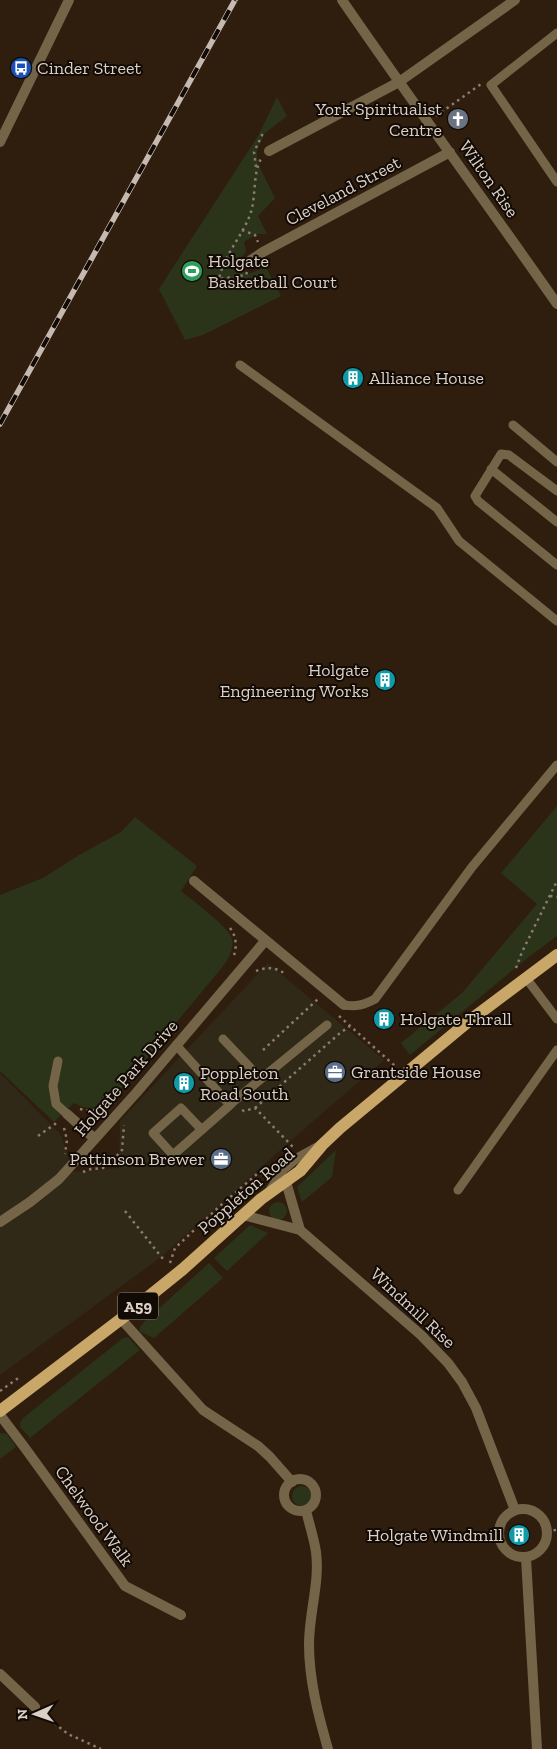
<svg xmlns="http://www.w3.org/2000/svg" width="557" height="1749" font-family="'Zilla Slab',serif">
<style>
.commercial{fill:#302918}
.green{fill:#2b3319}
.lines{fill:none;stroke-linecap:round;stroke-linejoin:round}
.path{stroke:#8a7c6f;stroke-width:2.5;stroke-dasharray:2.5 4;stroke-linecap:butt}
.service{stroke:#756548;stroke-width:9}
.minor{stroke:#756548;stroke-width:10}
.tertiary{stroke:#756548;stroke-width:10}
.primary{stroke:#c9a769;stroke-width:12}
.rail-casing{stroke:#c6bab0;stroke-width:5.5}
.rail{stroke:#120a05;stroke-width:4;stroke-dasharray:11;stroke-linecap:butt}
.labels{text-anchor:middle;stroke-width:4;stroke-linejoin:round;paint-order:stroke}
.shield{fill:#120a05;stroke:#9f958c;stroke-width:1}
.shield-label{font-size:16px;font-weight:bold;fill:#dbd0c6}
.poi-label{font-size:18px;fill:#dbd0c6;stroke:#120a05;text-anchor:start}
.street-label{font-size:18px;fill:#dbd0c6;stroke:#120a05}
</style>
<rect width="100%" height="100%" fill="#2f1e0e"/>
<path class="commercial" d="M268 963 384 1060 295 1137 161 1257 0 1375V1073L61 1135 73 1172 119 1168 120 1121Z"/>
<path class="green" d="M277 97 287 116 264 134C263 140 257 147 257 153 256 165 270 186 275 198L258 216 267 234H257L244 242 246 252 238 261 246 275 266 267 281 296 203 335 185 340 159 289 258 136Z
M557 806V936L525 960 410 1055 401 1043 462 993 537 904 501 873Z
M135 817 197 866 181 891C192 900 229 927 232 939 234 948 229 958 224 965L112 1100C101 1108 86 1111 74 1103L54 1122 0 1071V895L43 878 79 855 121 832Z
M336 1150 332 1177 302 1202 297 1187Z
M269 1211a9 9 0 1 1 18 0a9 9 0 1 1-18 0Z
M250 1225 268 1233 227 1271 214 1258Z
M209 1263 223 1278 154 1338 140 1332V1327L145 1321Z
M128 1337 140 1350 30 1438 20 1427V1423L23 1418 123 1338Z
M0 1433 7 1434 16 1447 0 1459Z
M292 1496a10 10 0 1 1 20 0a10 10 0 1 1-20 0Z"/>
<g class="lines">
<path class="path" d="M436 116 481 84
M256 167 254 152 264 131
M242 230 255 235 258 242
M247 272 246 275 219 279C224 254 243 236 251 212 256 196 253 172 261 159
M550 896 557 897
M230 928C237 937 237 948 233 958
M516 968 522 952 557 881
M256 971C265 967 275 967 284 973
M339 1016 395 1066
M263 1050 318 999
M255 1108 340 1033 350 1026
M80 1109C90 1112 99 1110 108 1105
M242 1110 244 1111 255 1108 294 1148
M64 1128 67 1140 65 1154
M38 1136 58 1122
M83 1172 91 1169 103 1168 114 1159 122 1150 124 1125
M125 1211 163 1259
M170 1263 175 1248 221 1205 257 1174H268
M0 1391 21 1376
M547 1531 557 1530
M44 1715 68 1734 101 1749"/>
<path class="service" d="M557 33 491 85 557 182
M240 365 437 508 459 541 557 621
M513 425 557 462
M491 469 557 522
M557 491 509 455 501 454 475 496 478 501 557 565
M526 978 557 1019
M344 1005C356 1007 364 1005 375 999L472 867 557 765
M223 1039 261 1079
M176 1045 230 1105
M58 1061 53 1086 56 1104 67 1114
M202 1130 181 1108 153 1133 173 1155 230 1105 234 1101 327 1025
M270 1190 283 1170 297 1158 317 1147
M458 1190 557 1050"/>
<path class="minor" d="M342 0C412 102 486 202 557 304
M269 151 399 82 515 0
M251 260 263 252 450 152
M194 881 344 1005
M67 1114 95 1139
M286 1182 300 1230
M243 1215 300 1230 421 1335 448 1363 462 1382 476 1408 515 1510
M0 1222 30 1202 59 1179 137 1092 265 941
M121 1319 203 1410 258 1446 270 1457 292 1482
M0 1415 25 1448 125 1586 181 1615
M284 1495a16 16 0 1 1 32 0a16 16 0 1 1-32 0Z
M499 1533a24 24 0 1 1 48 0a24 24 0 1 1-48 0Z
M306 1510C309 1524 314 1538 316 1552 320 1582 309 1613 309 1644 309 1680 318 1714 328 1749
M526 1558 537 1749
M0 1674 35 1707"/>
<path class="tertiary" d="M0 142 69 0"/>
<path class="primary" d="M0 1411 121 1319 183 1269 261 1199 300 1171 322 1145 340 1128 469 1021 557 955"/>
<g class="rail-casing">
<path id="rail" d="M0 424 235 0"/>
</g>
<use href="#rail" class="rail"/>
</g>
<defs>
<g id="bus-disc" transform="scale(1.125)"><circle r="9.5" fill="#1a4fb4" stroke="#120a05"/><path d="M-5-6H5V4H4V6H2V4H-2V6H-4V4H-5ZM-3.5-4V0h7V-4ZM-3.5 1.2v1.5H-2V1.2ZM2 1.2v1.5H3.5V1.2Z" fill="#fff"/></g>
<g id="church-disc" transform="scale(1.125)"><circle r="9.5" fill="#6b7280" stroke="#120a05"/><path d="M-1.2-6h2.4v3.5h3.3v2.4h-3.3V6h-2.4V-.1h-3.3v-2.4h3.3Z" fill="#fff"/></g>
<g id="stadium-disc" transform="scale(1.125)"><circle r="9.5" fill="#2e9e5b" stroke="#120a05"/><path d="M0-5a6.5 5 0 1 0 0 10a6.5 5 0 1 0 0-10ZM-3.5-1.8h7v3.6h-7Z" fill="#fff"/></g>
<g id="building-disc" transform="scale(1.125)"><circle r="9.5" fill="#0f9aa8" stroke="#120a05"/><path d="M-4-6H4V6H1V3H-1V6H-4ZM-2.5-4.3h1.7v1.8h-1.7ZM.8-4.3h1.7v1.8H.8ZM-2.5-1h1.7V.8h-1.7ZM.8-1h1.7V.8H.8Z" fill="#fff"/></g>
<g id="office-disc" transform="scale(1.125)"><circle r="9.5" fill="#5c6f8a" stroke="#120a05"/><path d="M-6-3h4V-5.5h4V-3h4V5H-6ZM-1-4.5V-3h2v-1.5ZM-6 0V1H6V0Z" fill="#fff"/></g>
</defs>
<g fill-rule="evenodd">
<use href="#bus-disc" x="21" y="68"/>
<use href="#church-disc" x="458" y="119"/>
<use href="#stadium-disc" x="192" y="271"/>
<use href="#building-disc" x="353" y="378"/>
<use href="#building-disc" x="385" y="680"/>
<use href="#building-disc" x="384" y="1019"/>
<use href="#office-disc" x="335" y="1072"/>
<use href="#building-disc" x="184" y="1083"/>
<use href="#office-disc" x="221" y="1159"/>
<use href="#building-disc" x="519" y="1535"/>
</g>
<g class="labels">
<rect class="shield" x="118" y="1292.5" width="40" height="27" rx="4"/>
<g class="shield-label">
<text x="138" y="1312">A59</text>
</g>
<g class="poi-label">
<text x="37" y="74">Cinder Street</text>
<text x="442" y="115" text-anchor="end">York Spiritualist<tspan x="442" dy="21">Centre</tspan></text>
<text x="208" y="267">Holgate<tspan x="208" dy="21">Basketball Court</tspan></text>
<text x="369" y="384">Alliance House</text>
<text x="369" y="676" text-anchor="end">Holgate<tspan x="369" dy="21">Engineering Works</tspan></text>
<text x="400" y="1025">Holgate Thrall</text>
<text x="351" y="1078">Grantside House</text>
<text x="200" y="1079">Poppleton<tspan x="200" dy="21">Road South</tspan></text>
<text x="205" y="1165" text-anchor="end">Pattinson Brewer</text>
<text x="503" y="1541" text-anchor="end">Holgate Windmill</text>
</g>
<g class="street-label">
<text transform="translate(489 179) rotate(55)" y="6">Wilton Rise</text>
<text transform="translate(343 191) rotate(-28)" y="6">Cleveland Street</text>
<text transform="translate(126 1078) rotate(-49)" y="6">Holgate Park Drive</text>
<text transform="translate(246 1191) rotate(-41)" y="6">Poppleton Road</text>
<text transform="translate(413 1308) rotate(43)" y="6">Windmill Rise</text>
<text transform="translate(94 1516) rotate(54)" y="6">Chelwood Walk</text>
</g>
</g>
<g transform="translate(35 1714) rotate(268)" stroke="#120a05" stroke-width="4" paint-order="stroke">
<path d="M0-4L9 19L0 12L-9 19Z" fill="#dbd0c6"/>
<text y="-8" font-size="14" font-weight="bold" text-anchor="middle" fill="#dbd0c6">N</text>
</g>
</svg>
